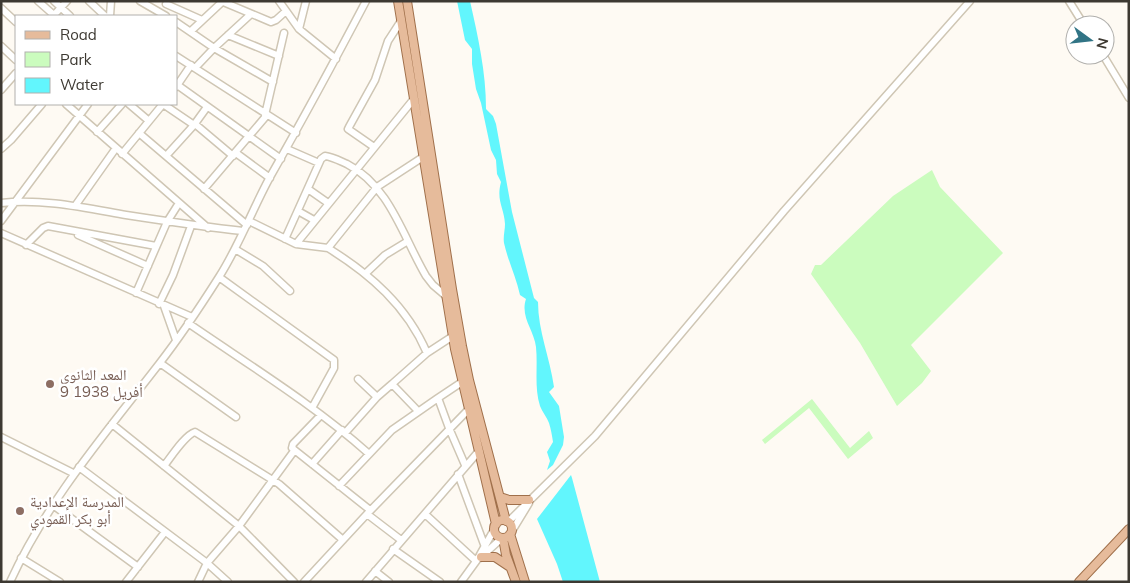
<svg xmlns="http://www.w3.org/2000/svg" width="1130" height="583" font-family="Mulish,'Noto Naskh Arabic',sans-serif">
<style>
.green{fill:#cbfcbe}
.water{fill:#62f6fd}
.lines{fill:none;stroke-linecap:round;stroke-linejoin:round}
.minor-casing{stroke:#cfc6b4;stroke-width:9}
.major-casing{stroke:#a0704b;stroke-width:10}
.minor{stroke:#fff;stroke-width:6}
.major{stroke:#e6bb9b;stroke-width:8}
.education-dot{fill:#8d6e63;stroke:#fff;stroke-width:2}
.labels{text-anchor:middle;stroke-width:5;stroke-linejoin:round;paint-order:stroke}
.education-label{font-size:15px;fill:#785e54;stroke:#fff;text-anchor:start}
</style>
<rect width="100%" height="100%" fill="#fefaf3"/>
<path class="green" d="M932 170 940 187 1003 253 911 345 931 371 922 383 897 406 860 343 811 274 815 265H821L893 196Z
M812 399 850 448 869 431 873 438 848 459 809 408 765 444 762 440Z"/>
<path class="water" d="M457 1H470C478 37 486 72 486 109L493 116 496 124 512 212 534 298 538 302C538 331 550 358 554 387L549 392 559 406 564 437 563 445 553 465 547 470 550 461 547 452 553 442C552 436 551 429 549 423 547 417 542 412 540 406 534 387 538 367 536 347 534 330 520 317 526 299L520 295C516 277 508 261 504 243 503 237 505 230 505 224 504 207 496 201 501 182L497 174 496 160 491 150 481 103 476 89 472 64V49L465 40Z
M571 475 572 478 600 582H563L557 564 537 519Z"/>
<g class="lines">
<g class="minor-casing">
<path id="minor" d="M38 1 55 16
M54 1 70 16
M89 1 105 16
M140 1 166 16
M221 1 271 22 276 20 286 11
M279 1 299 29 336 59
M1069 1 1084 25
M166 4 202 20
M1 8 16 22
M54 15 67 1
M110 16 111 1
M176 22 214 48 273 82
M299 29 306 1
M191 31 222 2
M228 35 279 56
M1 46 16 60
M1103 55 1129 98
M176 56 296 133
M195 68 214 48 251 14
M176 84 281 159
M176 87 191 65
M1 90 16 73
M66 104 208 228
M129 104 149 121
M265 115 284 33
M195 124 233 156
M97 132 122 104
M139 133 247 225
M374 147 348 129 349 127 375 80 388 41 401 21
M1 149 11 140 42 104
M287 149 319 163
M236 153 270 178
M122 154 163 104 194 125
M166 156 194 125 207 107
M204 189 267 115
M308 189 328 203
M1 203C42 198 86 208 126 215 165 221 204 227 243 231
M75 206 116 148
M298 211 314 220
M1 221 88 104
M249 221 296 244 328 248 377 187 423 157
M1 233 192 317
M78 235 148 266
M285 239 321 159 325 156C333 157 340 161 347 164 390 186 403 237 426 276L433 285 446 296
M296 244 413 100
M26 245 43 228 48 226 156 246
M328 248C370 274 407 306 427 353L453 336
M235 249 263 266 290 291
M365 274 385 255 408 241
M219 277 334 360V368L312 408
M136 293 167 222 179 203
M159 304 173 275 191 226
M164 306 176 340
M188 323C249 365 313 404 368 453
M160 363 236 417
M358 379 377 397
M392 384 427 353
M438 398 462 382
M321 415 293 444 292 448 370 510
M112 424 239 526 294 582
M345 433 377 397 392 384 418 411
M1 437 73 473
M312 464 342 430
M164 466C171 457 185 435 195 432L279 484 343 540
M79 467 207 563 228 582
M458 474 485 547
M339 486 392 430 438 398 449 428 465 465
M53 505 138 567
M367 514 401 540
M425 514 476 561
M508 522 595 436 784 211 970 1
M512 531 529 503
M393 549 440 582
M21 558 60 582
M480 558 502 538
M375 571 389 582
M10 582C47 501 105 434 159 364 180 337 200 307 219 277 239 246 252 210 270 177 303 119 335 60 366 1
M126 582 165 532
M198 582 207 563 239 526 294 451
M304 582 367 514 469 409
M366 582 479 451
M461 582 477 560 495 528"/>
</g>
<g class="major-casing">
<path id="major" d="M398 1 455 349 496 524
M407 1 452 289 462 346 469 380 506 521
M500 497 509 500H529
M494 529a9 9 0 1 1 18 0a9 9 0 1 1-18 0Z
M510 534 525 582
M503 538 506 555 516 582
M481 557H495L510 567
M1079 582 1129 529"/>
</g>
<use href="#minor" class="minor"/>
<use href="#major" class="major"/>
</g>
<g class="education-dot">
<circle cx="50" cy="384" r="5"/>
<circle cx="20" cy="511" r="5"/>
</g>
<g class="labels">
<g class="education-label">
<text x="60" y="380">المعد الثانوي<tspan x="60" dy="17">9 أفريل 1938</tspan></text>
<text x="30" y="507">المدرسة الإعدادية<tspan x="30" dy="17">أبو بكر القمودي</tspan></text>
</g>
</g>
<rect width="1130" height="583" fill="none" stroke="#3d3932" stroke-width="5"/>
<rect x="15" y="15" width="162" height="90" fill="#ffffff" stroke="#b1b0ad"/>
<rect x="25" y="31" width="25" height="8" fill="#e6bb9b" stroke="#b1b0ad"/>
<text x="60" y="40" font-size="15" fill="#3d3932">Road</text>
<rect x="25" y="52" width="25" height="15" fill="#cbfcbe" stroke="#b1b0ad"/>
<text x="60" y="65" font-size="15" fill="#3d3932">Park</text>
<rect x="25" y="78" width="25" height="15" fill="#62f6fd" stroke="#b1b0ad"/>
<text x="60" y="90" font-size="15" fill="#3d3932">Water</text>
<g transform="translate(1090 40) rotate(105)"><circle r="24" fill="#ffffff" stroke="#b1b0ad"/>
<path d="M0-4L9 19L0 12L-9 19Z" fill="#317485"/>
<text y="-8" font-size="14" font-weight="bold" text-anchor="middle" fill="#3d3932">N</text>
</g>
</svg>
